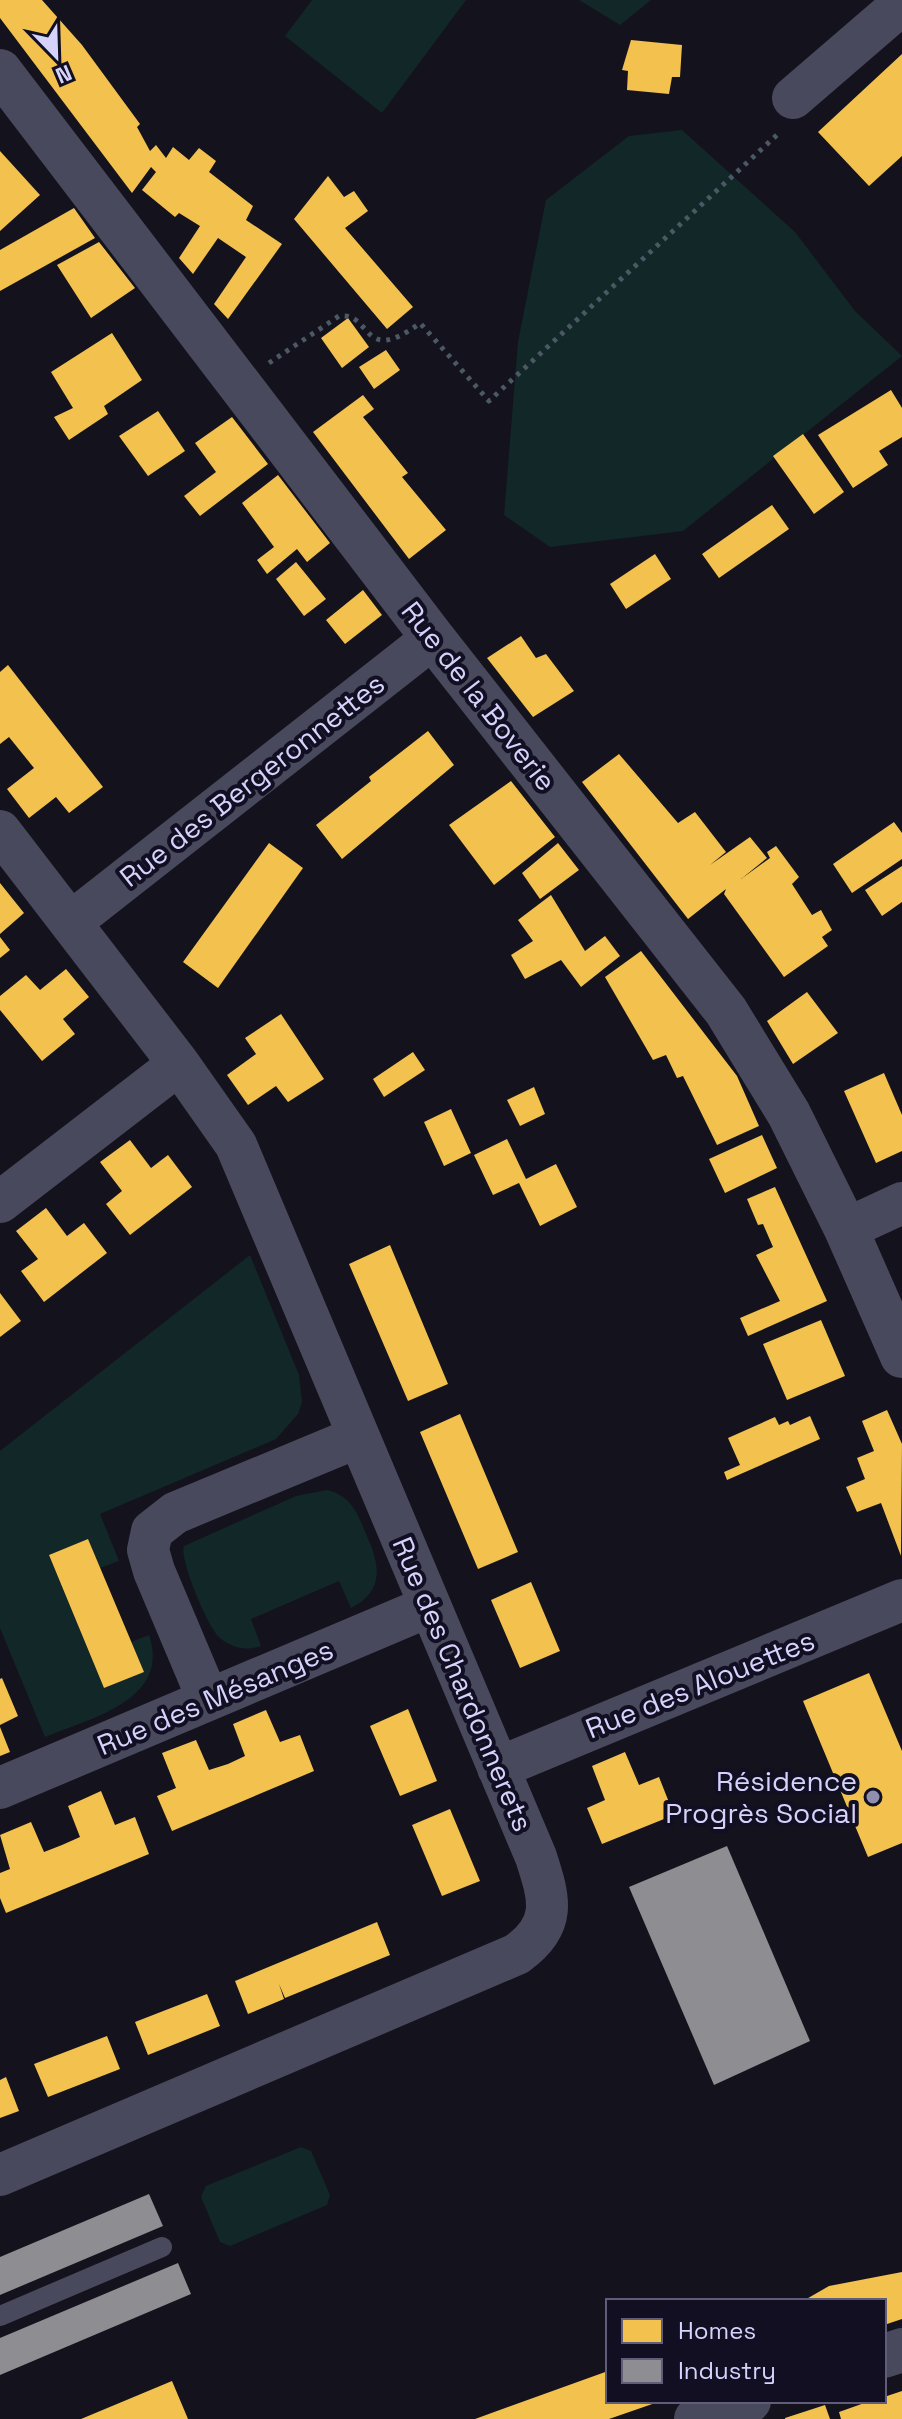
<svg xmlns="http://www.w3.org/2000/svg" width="902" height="2419" font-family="'Space Grotesk',sans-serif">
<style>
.green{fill:#122727}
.homes{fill:#f2c14e}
.industry{fill:#8d8d92}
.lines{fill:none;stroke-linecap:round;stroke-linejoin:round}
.path{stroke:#4b5964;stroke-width:5;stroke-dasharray:4 6;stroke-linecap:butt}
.service{stroke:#48495d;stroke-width:20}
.minor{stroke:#48495d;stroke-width:42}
.tertiary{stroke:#48495d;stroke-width:44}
.poi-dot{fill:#918fae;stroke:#110f21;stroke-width:3}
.labels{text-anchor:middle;stroke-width:8;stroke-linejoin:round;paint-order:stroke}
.street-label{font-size:28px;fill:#d5d2fc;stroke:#110f21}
.poi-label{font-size:28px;fill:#d5d2fc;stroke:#110f21;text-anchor:end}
</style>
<rect width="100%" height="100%" fill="#14131d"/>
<path class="green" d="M312 0H466L382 113 285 36Z
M579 0H651L620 25Z
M682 130 795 232 855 311 902 356 683 531 550 547 504 515 518 342 546 200 629 136Z
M250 1255 299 1375 302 1402 298 1414 276 1439 100 1514 119 1561 100 1568 88 1539 49 1555 104 1688 143 1672 131 1642 149 1635C171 1700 91 1718 45 1737L0 1628V1451Z
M327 1490C351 1496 357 1512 366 1534 380 1564 385 1591 351 1608L339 1581 251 1619 261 1646C246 1651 232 1648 220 1638 208 1628 179 1559 184 1546L296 1496Z
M301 2147 311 2151 330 2195 327 2205 230 2246 220 2242 201 2197 206 2186Z"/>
<path class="homes" d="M0 0H42L82 45 140 124 137 127 150 151 156 145 166 158 173 147 189 160 199 148 216 161 209 172 253 206 246 220 282 244 228 319 214 304 246 257 218 238 193 274 179 258 200 226 179 213 175 217 142 190 156 172 151 167 132 193 0 18Z
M631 40 682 45 680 77H672L669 94 627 90 628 71 622 70Z
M902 54V156L869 186 818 132Z
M0 151 40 195 0 231Z
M328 176 344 197 354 191 368 211 345 228 413 307 387 329 294 219Z
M74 208 95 238 0 291V250Z
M99 242 135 288 91 318 57 265Z
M348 318 369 347 342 368 321 338Z
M112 333 142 380 104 406 108 414 69 440 54 417 73 408 51 372Z
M386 350 400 370 374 389 359 367Z
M891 390 902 408V437L879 451 888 465 853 488 818 435Z
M363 395 374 409 363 417 408 473 402 477 446 530 409 559 313 432Z
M158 411 185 451 148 476 119 436Z
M232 417 268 464 200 516 184 496 216 472 195 443Z
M803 434 844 492 814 514 773 456Z
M278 475 330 543 307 562 297 549 267 574 257 560 274 547 242 503Z
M772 505 789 529 719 578 702 554Z
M655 554 671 579 626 609 610 584Z
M296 562 326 599 304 616 276 579Z
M363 590 382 615 345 644 326 620Z
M521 636 536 658 546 654 574 691 533 717 487 658Z
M8 665 103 787 69 813 56 797 29 818 7 789 34 768 9 737 0 744V672Z
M428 731 454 765 342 859 316 825 371 781 369 777Z
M619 754 678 823 695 812 726 852 710 865 750 837 767 858 741 879 770 858 767 852 776 846 799 877 792 884 812 915 821 910 832 930 822 937 828 946 784 977 724 894 726 889 688 919 582 782Z
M511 781 555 837 494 885 449 825Z
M894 822 902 833V859L852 893 833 864Z
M269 843 303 868 218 988 183 962Z
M558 843 579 870 540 899 522 873Z
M902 866V902L882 916 865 890Z
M0 883 24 913 0 934Z
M551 895 585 951 605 936 620 956 581 987 561 960 525 979 511 955 533 941 518 920Z
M0 937 10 950 0 958Z
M641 951 737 1076 759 1126 717 1145 683 1076 677 1078 666 1055 653 1060 605 977Z
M66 969 89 997 63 1019 75 1034 42 1061 0 1010V996L26 975 40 990Z
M807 992 838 1033 793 1064 767 1021Z
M281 1014 324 1079 288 1102 276 1086 248 1105 227 1075 256 1054 245 1038Z
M413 1052 425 1070 384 1097 373 1079Z
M884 1073 902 1115V1151L876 1163 844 1091Z
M534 1087 545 1114 520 1126 507 1100Z
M451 1109 471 1153 444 1166 424 1122Z
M762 1135 777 1168 725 1193 709 1159Z
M507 1139 526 1179 556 1164 577 1207 540 1226 519 1183 493 1195 474 1155Z
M130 1140 151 1168 168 1155 192 1187 130 1235 106 1204 122 1191 100 1162Z
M775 1187 827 1301 748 1336 740 1318 780 1301 756 1255 773 1247 763 1224 758 1225 747 1199Z
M46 1208 67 1236 84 1223 107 1253 44 1302 21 1271 38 1259 16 1231Z
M390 1245 448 1384 408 1401 349 1264Z
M0 1293 21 1321 0 1337Z
M821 1320 845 1376 787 1400 763 1344Z
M887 1410 902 1444 901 1556 881 1503 857 1512 846 1487 865 1479 857 1458 874 1451 862 1421Z
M460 1414 518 1552 478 1569 420 1432Z
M810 1416 820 1439 727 1480 724 1472 740 1465 728 1438 775 1417 779 1425 788 1421 790 1425Z
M88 1539 144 1672 104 1688 49 1555Z
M531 1582 560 1651 520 1668 491 1600Z
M869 1673 902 1751V1843L868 1857 803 1701Z
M2 1678 18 1716 0 1725V1679Z
M408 1709 437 1781 400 1796 370 1726Z
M266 1710 280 1742 300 1735 314 1771 172 1831 157 1796 176 1788 162 1753 196 1740 209 1770 228 1764 245 1756 233 1724Z
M0 1727 10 1752 0 1756Z
M625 1752 639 1785 659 1777 674 1815 602 1844 587 1808 605 1800 592 1766Z
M101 1791 115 1825 135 1817 149 1854 6 1913 0 1898V1873L10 1869 0 1835 31 1822 44 1852 62 1845 80 1837 68 1806Z
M450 1809 480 1881 442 1896 412 1825Z
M377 1922 390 1955 285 1998 279 1984 284 1999 248 2014 235 1981Z
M207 1994 220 2026 148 2055 135 2022Z
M107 2036 120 2069 48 2097 34 2064Z
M6 2077 19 2111 0 2118V2080Z
M902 2272V2319L884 2325V2301H803L829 2286Z
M608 2371V2401H661L609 2419H475Z
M172 2381 188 2419H81Z
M902 2391V2419H841L839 2412 870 2401H884V2397Z
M825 2405 830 2419H785V2418Z"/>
<path class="industry" d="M727 1846 810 2041 714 2085 629 1887Z
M149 2194 163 2226 0 2295V2257Z
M178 2263 191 2294 0 2375V2338Z"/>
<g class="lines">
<path class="path" d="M269 363 339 316C373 312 361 367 420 323L489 401 778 134"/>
<path class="service" d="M0 2316 162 2247"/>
<path class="minor" d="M793 98 902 4
M0 831 179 1064 236 1145 536 1857C550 1900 557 1925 517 1954L0 2175
M71 922 433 638
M0 1202 179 1064
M846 1229 902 1203
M208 1699 154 1571 148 1550 152 1531 175 1513 358 1437
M498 1768 902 1600
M0 1788 430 1606"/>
<path class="tertiary" d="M0 71 433 638 726 1011 789 1114 846 1229 902 1356
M884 2356 902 2350
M696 2419 749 2401"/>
</g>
<circle class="poi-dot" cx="873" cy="1797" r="8"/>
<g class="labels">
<g class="street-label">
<text transform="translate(479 696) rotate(52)" y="10">Rue de la Boverie</text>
<text transform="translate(252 780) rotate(-38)" y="10">Rue des Bergeronnettes</text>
<text transform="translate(463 1684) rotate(67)" y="10">Rue des Chardonnerets</text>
<text transform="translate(700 1684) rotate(-22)" y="10">Rue des Alouettes</text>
<text transform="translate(215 1697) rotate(-23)" y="10">Rue des Mésanges</text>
</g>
<g class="poi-label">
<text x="857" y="1791">Résidence<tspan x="857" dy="32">Progrès Social</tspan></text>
</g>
</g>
<rect x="606" y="2299" width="280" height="104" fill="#110f21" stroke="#5f5d79" stroke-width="2"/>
<rect x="622" y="2319" width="40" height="24" fill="#f2c14e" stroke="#5f5d79" stroke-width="2"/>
<text x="678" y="2339" font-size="24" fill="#d5d2fc">Homes</text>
<rect x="622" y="2359" width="40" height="24" fill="#8d8d92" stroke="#5f5d79" stroke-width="2"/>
<text x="678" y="2379" font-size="24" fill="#d5d2fc">Industry</text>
<g transform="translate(56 56) rotate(157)" stroke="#110f21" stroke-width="6" paint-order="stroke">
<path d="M0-6L14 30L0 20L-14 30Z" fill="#d5d2fc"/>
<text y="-12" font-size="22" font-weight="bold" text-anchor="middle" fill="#d5d2fc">N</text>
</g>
</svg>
